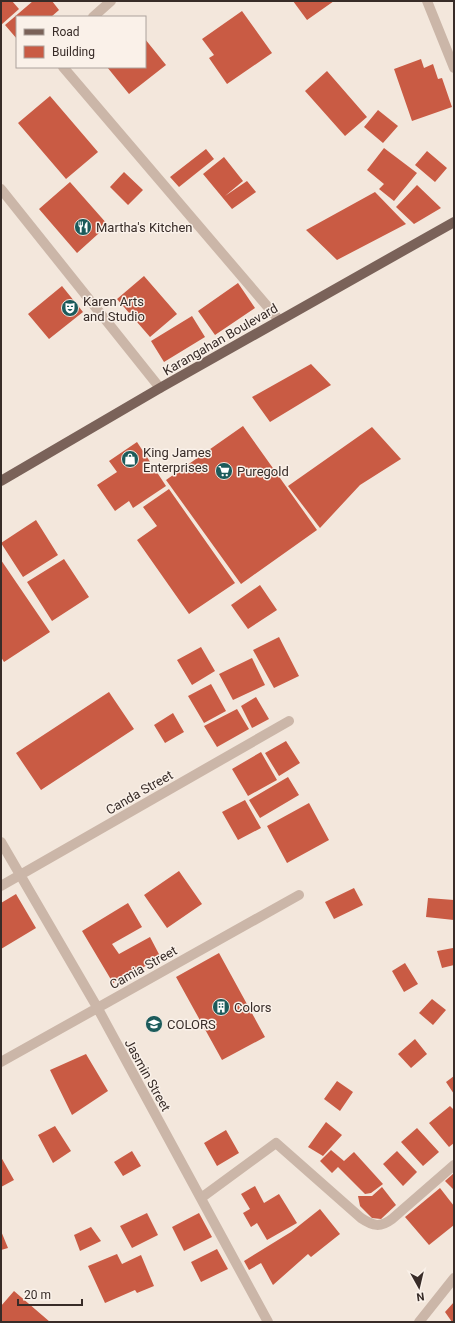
<svg xmlns="http://www.w3.org/2000/svg" width="455" height="1323" font-family="Roboto,sans-serif">
<style>
.building{fill:#c95b44}
.lines{fill:none;stroke-linecap:round;stroke-linejoin:round}
.minor{stroke:#cbb6a8;stroke-width:10}
.major{stroke:#7a6259;stroke-width:10}
.labels{text-anchor:middle;stroke-width:3;stroke-linejoin:round;paint-order:stroke}
.poi-label{font-size:13px;fill:#382c28;stroke:#faf1e9;text-anchor:start}
.street-label{font-size:13px;fill:#382c28;stroke:#faf1e9}
</style>
<rect width="100%" height="100%" fill="#f3e7dc"/>
<path class="building" d="M1 1H12L19 9 1 25Z
M33 1H52L59 10 51 17H17V39L5 25Z
M293 1H334L307 20Z
M242 11 272 53 227 84 209 58 214 55 202 39Z
M145 39 166 65 129 94 107 67H145Z
M421 59 424 68 433 64 438 79 442 78 452 107 412 121 394 69Z
M327 71 367 117 345 136 305 91Z
M50 96 98 152 66 179 18 123Z
M378 110 398 126 383 143 364 127Z
M384 148 417 173 394 201 379 189 384 184 367 170Z
M206 149 214 159 179 187 170 177Z
M427 151 447 168 435 182 415 165Z
M224 157 243 181 225 196 247 181 256 192 232 209 203 174Z
M124 172 143 190 128 205 110 187Z
M70 182 108 225 77 253 39 209Z
M417 185 441 208 414 224 396 207Z
M375 192 406 224 337 260 306 230Z
M144 276 177 314 150 337 117 299Z
M238 283 255 308 215 335 198 311Z
M62 286 83 312 49 339 28 314Z
M192 316 205 337 164 362 151 341Z
M311 364 331 385 270 422 252 397Z
M243 426 317 530 241 584 166 480Z
M372 427 401 459 360 485 320 528 288 486Z
M137 442 166 486 133 508 129 501 115 511 97 485 117 472 109 461Z
M169 489 235 583 189 614 137 540 157 526 143 507Z
M36 520 58 555 23 577 1 543Z
M64 559 89 597 52 621 27 582Z
M1 560 50 632 4 662 1 657Z
M260 585 277 610 248 629 231 605Z
M279 637 299 676 274 688 253 650Z
M201 647 215 671 192 685 177 660Z
M252 658 265 685 233 700 219 674Z
M211 684 226 711 204 723 188 696Z
M109 692 134 729 41 790 16 753Z
M256 697 269 719 252 728 241 706Z
M237 709 249 729 217 747 204 726Z
M173 713 184 732 165 743 154 725Z
M286 741 300 763 279 776 265 753Z
M261 752 277 780 248 796 232 769Z
M288 777 299 795 260 818 249 800Z
M245 800 261 828 238 840 222 812Z
M309 803 329 840 287 863 267 826Z
M179 871 202 904 167 928 144 895Z
M354 888 363 905 334 919 325 902Z
M16 894 36 928 1 949V903Z
M428 898 454 900V920L426 917Z
M128 903 142 927 112 944 119 954 150 937 161 958 113 983 82 931Z
M453 948 454 965 442 968 437 951Z
M219 953 265 1037 222 1060 176 977Z
M405 963 418 984 404 992 392 971Z
M432 999 446 1010 433 1025 419 1013Z
M415 1039 427 1054 411 1068 398 1054Z
M86 1054 108 1091 72 1115 50 1070Z
M454 1076V1094L446 1082Z
M337 1081 353 1092 340 1111 324 1099Z
M450 1106 454 1110V1143L449 1147 429 1123Z
M326 1122 342 1135 323 1156 308 1147Z
M55 1126 71 1151 53 1163 38 1135Z
M417 1128 439 1152 423 1166 401 1142Z
M226 1130 239 1153 217 1166 204 1143Z
M331 1150 344 1161 354 1152 383 1184 371 1193 365 1194 338 1167 332 1173 320 1161Z
M132 1151 141 1166 123 1176 114 1162Z
M397 1151 417 1172 403 1186 383 1164Z
M1 1157 14 1180 1 1187Z
M454 1173V1190L445 1181Z
M255 1186 264 1203 279 1194 297 1223 267 1240 257 1223 251 1227 243 1213 250 1209 241 1194Z
M382 1187 396 1205 381 1219 372 1218 360 1206 358 1196H372Z
M440 1188 454 1206V1225L429 1245 405 1217Z
M320 1209 340 1234 311 1257 308 1254 273 1285 261 1263 249 1270 244 1261 291 1232Z
M147 1213 158 1235 132 1248 120 1226Z
M199 1213 212 1237 184 1251 172 1227Z
M91 1227 101 1241 80 1251 74 1235Z
M1 1231 8 1248 1 1250Z
M217 1249 228 1269 201 1282 191 1262Z
M117 1254 122 1264 141 1255 154 1286 137 1293 135 1290 105 1303 88 1266Z
M14 1291 50 1322H3L1 1320V1306Z
M454 1302V1322H452L445 1312Z"/>
<g class="lines">
<path class="minor" d="M427 1 454 68
M93 17 111 1
M63 67 279 320
M1 189 160 388
M1 842 97 1007 268 1322
M1 886 289 721
M1 1062 299 895
M201 1198 276 1143 361 1218C373 1226 380 1228 392 1219L454 1165
M419 1322 454 1278"/>
<path class="major" d="M1 481 160 388 454 222"/>
</g>
<defs>
<g id="restaurant-disc" transform="scale(0.9)"><circle r="9.5" fill="#1c5b5b" stroke="#faf1e9"/><path d="M-5-6h1v4h1v-4h1v4h1v-4h1v5L-1.5 .5V6h-2V.5L-5-1ZM5-6V6H3V1.5H1.5Q1.5-4 5-6Z" fill="#fff"/></g>
<g id="theatre-disc" transform="scale(0.9)"><circle r="9.5" fill="#1c5b5b" stroke="#faf1e9"/><path d="M-5-5.5Q0-4 5-5.5V0Q5 5 0 6Q-5 5-5 0ZM-3.3-2.5H-1v1.5H-3.3ZM1-2.5H3.3v1.5H1ZM-2.8 1Q0 5.5 2.8 1Z" fill="#fff"/></g>
<g id="shop-disc" transform="scale(0.9)"><circle r="9.5" fill="#1c5b5b" stroke="#faf1e9"/><path d="M-5-2.5h2.3a2.7 3.5 0 0 1 5.4 0H5L5.5 6h-11ZM-1.5-2.5h3a1.5 2.3 0 0 0-3 0Z" fill="#fff"/></g>
<g id="supermarket-disc" transform="scale(0.9)"><circle r="9.5" fill="#1c5b5b" stroke="#faf1e9"/><path d="M-6-5.5h2.5l.6 2H6L4.5 2H-2.5L-4.4-4H-6ZM-1.5 3.2a1.3 1.3 0 1 0 .1 0ZM3 3.2a1.3 1.3 0 1 0 .1 0Z" fill="#fff"/></g>
<g id="building-disc" transform="scale(0.9)"><circle r="9.5" fill="#1c5b5b" stroke="#faf1e9"/><path d="M-4-6H4V6H1V3H-1V6H-4ZM-2.5-4.3h1.7v1.8h-1.7ZM.8-4.3h1.7v1.8H.8ZM-2.5-1h1.7V.8h-1.7ZM.8-1h1.7V.8H.8Z" fill="#fff"/></g>
<g id="school-disc" transform="scale(0.9)"><circle r="9.5" fill="#1c5b5b" stroke="#faf1e9"/><path d="M0-5L7-2L0 1L-7-2ZM-4 1L0 2.5L4 1V4Q0 6-4 4Z" fill="#fff"/></g>
</defs>
<g fill-rule="evenodd">
<use href="#restaurant-disc" x="83" y="227"/>
<use href="#theatre-disc" x="70" y="308"/>
<use href="#shop-disc" x="130" y="459"/>
<use href="#supermarket-disc" x="224" y="471"/>
<use href="#building-disc" x="221" y="1007"/>
<use href="#school-disc" x="154" y="1024"/>
</g>
<g class="labels">
<g class="poi-label">
<text x="96" y="232">Martha's Kitchen</text>
<text x="83" y="306">Karen Arts<tspan x="83" dy="15">and Studio</tspan></text>
<text x="143" y="457">King James<tspan x="143" dy="15">Enterprises</tspan></text>
<text x="237" y="476">Puregold</text>
<text x="234" y="1012">Colors</text>
<text x="167" y="1029">COLORS</text>
</g>
<g class="street-label">
<text transform="translate(220 339) rotate(-30)" y="5">Karangahan Boulevard</text>
<text transform="translate(139 792) rotate(-30)" y="5">Canda Street</text>
<text transform="translate(143 967) rotate(-29)" y="5">Camia Street</text>
<text transform="translate(148 1075) rotate(61)" y="5">Jasmin Street</text>
</g>
</g>
<rect width="455" height="1323" fill="none" stroke="#382c28" stroke-width="4"/>
<rect x="16" y="16" width="130" height="52" fill="#faf1e9" stroke="#aca29c"/>
<rect x="24" y="29" width="20" height="6" fill="#7a6259" stroke="#aca29c"/>
<text x="52" y="36" font-size="12" fill="#382c28">Road</text>
<rect x="24" y="46" width="20" height="12" fill="#c95b44" stroke="#aca29c"/>
<text x="52" y="56" font-size="12" fill="#382c28">Building</text>
<g transform="translate(419 1287) rotate(172)" stroke="#faf1e9" stroke-width="3" paint-order="stroke">
<path d="M0-3L7 15L0 10L-7 15Z" fill="#382c28"/>
<text y="-6" font-size="11" font-weight="bold" text-anchor="middle" fill="#382c28">N</text>
</g>
<path d="M18 1299v6h64v-6" fill="none" stroke="#382c28" stroke-width="2"/>
<text x="24" y="1299" font-size="12" fill="#382c28" stroke="#faf1e9" stroke-width="3" paint-order="stroke">20 m</text>
</svg>
